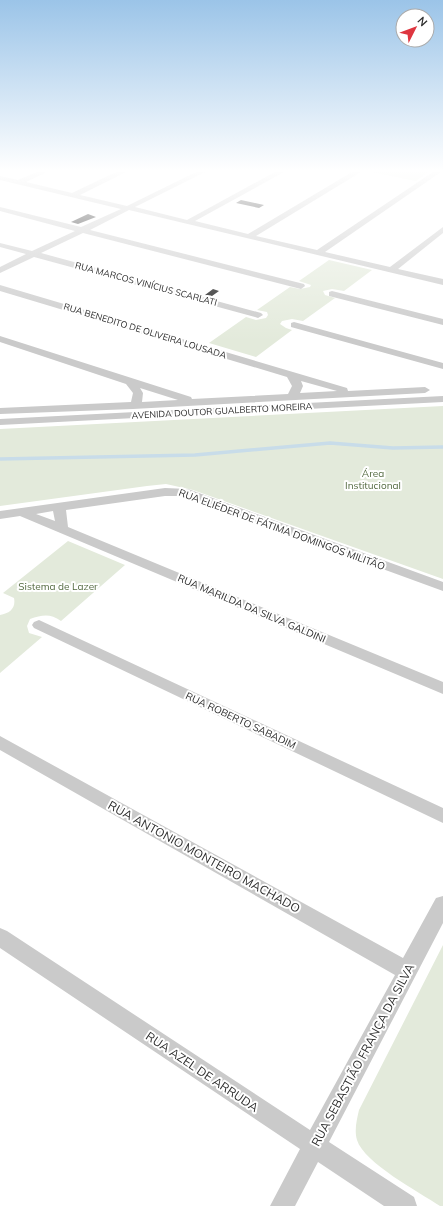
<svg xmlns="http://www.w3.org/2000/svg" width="443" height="1206" font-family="Mulish,sans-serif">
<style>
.green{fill:#e3eadb}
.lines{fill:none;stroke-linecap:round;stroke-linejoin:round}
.stream{stroke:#c8dce9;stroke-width:3.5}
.building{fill:#141414}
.minor{fill:#cacaca;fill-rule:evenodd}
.labels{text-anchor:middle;stroke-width:4;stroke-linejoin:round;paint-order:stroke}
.far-street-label{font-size:9px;fill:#2d2d2d;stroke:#fff}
.park-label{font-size:10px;fill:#50673d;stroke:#fff}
.street-label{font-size:10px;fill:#2d2d2d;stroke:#fff}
.near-street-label{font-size:12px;fill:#2d2d2d;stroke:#fff}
</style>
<rect width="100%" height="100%" fill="#fff"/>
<path class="green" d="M371 172H428L416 181Z
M329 260 372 270 344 291 332 289 323 291 325 295 335 298 303 321 292 319 282 321 280 324 286 328 292 330 256 357 209 343 246 317 256 320 266 318 268 315 267 312 257 310 290 287 300 289 310 287 311 285 299 281Z
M443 406V579L193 490 166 484 147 486 0 506V429Z
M68 541 125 565 61 621C50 613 42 615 30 619L27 626 29 633 42 637 0 673V615C10 613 16 608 14 598L3 593Z
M443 945V1206H440C419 1192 364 1163 357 1140 354 1130 357 1119 359 1110Z"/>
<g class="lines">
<path class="stream" d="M0 459 195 455 330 443 393 448 443 447"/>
</g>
<path class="building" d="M241 200 264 205 259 208 236 203Z
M88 214 96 217 78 224 71 222Z
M213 289 219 291 212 296 205 295Z"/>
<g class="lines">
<path class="minor" d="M37 172H47L26 182 72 193 116 172H126L80 195 127 206 196 172H205L135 207 187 220 275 172H284L195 221 248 234 352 172H361L256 236 317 250 433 172H441L325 252 390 267 443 227V233L398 269 443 279V285L129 210 90 230 304 284 305 286 301 289 83 233 41 253 261 313 263 315 258 318 255 317 34 257 0 273V267L26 254 0 247V243L32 251 75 231 0 211V207L81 227 121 209 0 180V176L18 180Z
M0 285 347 388 348 391 425 387 430 390 425 393 133 409 0 414V408L131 402 133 393 126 384 0 342V336L191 397 192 399 288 394 292 386 287 377 0 291ZM301 381 337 391 300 393 303 386ZM140 388 178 400 142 402 143 393Z
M332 291 443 319V325L329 296V292Z
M294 322 443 363V369L291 327V323Z
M443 396V402L0 425V419Z
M165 488 188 489 443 582V591L183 496H165L66 510 68 527 443 682V694L20 516 0 519V511ZM53 511 55 521 36 514Z
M39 620 443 808V823L34 628 32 625 34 622Z
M0 736 403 958 436 898 443 896V923L329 1142 414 1197 417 1206H384L318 1162 295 1206H270L300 1149 0 948V928L7 931 310 1130 395 975 0 750Z"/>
</g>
<linearGradient id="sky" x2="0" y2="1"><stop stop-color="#9bc4e8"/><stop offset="0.5" stop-color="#fff"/><stop offset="1" stop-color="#fff" stop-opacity="0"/></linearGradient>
<rect width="443" height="341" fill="url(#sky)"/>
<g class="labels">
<g class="far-street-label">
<text transform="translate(146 284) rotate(15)" y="3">RUA MARCOS VINÍCIUS SCARLATI</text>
<text transform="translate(145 331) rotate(17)" y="3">RUA BENEDITO DE OLIVEIRA LOUSADA</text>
<text transform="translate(222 411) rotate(-3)" y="3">AVENIDA DOUTOR GUALBERTO MOREIRA</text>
</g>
<g class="park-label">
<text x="373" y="477">Área<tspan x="373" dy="12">Institucional</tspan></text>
<text x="58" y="590">Sistema de Lazer</text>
</g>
<g class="street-label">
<text transform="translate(282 529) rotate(20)" y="4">RUA ELIÉDER DE FÁTIMA DOMINGOS MILITÃO</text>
<text transform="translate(252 608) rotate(23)" y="4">RUA MARILDA DA SILVA GALDINI</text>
<text transform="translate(241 720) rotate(25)" y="4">RUA ROBERTO SABADIM</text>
</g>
<g class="near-street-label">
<text transform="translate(204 857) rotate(29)" y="4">RUA ANTONIO MONTEIRO MACHADO</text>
<text transform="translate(363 1055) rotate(-62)" y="4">RUA SEBASTIÃO FRANÇA DA SILVA</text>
<text transform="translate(202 1072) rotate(34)" y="4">RUA AZEL DE ARRUDA</text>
</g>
</g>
<g transform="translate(415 28) rotate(48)"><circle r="19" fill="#ffffff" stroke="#ababab"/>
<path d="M0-3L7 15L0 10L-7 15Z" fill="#de3640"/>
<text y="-6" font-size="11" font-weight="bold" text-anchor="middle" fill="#2d2d2d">N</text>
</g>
</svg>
